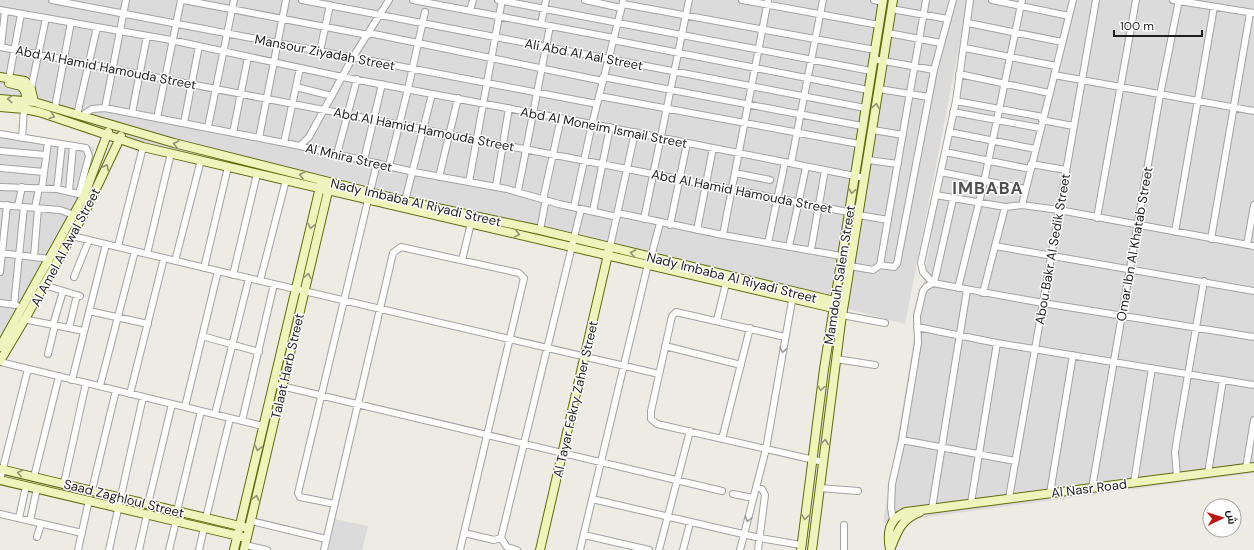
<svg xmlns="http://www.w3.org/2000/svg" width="1254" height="550" font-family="'DM Sans',Cairo,sans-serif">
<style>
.residential{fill:#dcdbdb}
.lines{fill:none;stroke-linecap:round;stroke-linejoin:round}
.street-casing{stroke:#a2a2a2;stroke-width:8}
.secondary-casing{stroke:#5e6b0e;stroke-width:10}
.street{stroke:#fff;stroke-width:6}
.secondary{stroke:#eff4bc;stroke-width:8}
.oneway{stroke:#919475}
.oneway2{stroke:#9a9a9a}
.labels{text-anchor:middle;stroke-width:3;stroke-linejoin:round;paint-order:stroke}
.street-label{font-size:13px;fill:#1e1e1e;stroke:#fff}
.district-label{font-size:17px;font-weight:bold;letter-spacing:1px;fill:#515151;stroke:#fff}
</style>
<rect width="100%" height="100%" fill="#eeebe4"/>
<path class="residential" d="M0 0H966L964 22 905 324 813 300 126 139 93 124 38 107 23 104 0 105Z
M971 0H1254V473L883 523Z
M0 132 95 147 82 192 0 339Z
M335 519 368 526 362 550H328Z"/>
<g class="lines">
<g class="street-casing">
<path id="street" d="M52 0 597 104
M183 0 368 35
M302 0 865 108
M413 0 614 38
M498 0 871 71
M585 0 621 8
M742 0 879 25
M874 0 882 2
M992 0 1069 16
M1173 0 1254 13
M623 4 875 50
M891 9 948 19
M0 10 171 40 342 77 592 124 865 178
M470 11 473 0
M968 23 1062 42
M541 24 546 0
M369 33 603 81
M888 33 941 43
M613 40 868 90
M0 47 848 212
M1 47 5 11
M965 48 1056 66
M320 51 330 5
M873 59 934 70
M959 74 1049 93
M1054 75 1254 111
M603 77 862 126
M9 78 21 14
M296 87 332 96
M31 89 46 18
M879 89 929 97
M599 96 859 144
M956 101 1043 117
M55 107 71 22
M105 108 126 0
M953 112 1040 128
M132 113 147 36
M77 115 97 27
M81 116 92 109 105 108 300 146 414 172 507 189 559 204 617 217
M157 118 181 0
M1042 120 1073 126
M184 123 199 46
M208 127 234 0
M873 130 903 135
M949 132 1035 149
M233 133 248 57
M0 134 86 148 89 156 79 194
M22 138 24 109
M259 138 286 0
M284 143 300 68
M300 146 309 137 353 57 389 0
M0 151 46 155
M945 152 1030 169
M337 154 357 79
M364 160 382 84
M868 160 898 164
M791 163 823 0
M1031 164 1066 170
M389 166 408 89 425 12
M0 168 44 172
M941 172 1025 189
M735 173 770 180
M439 177 458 98
M469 182 502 0
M496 186 509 108
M0 187 57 189 83 195
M42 188 48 142
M57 189 62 144
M69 191 73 146
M518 191 550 26
M370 192 377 163
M936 195 1005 207 1022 205 1059 210 1254 246
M405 201 432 94
M0 205 60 210 74 215
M1022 205 1073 0
M18 206 22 187
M574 207 592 124 623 2
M35 208 39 188
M593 211 610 127
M618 213 723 235 841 256
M859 215 888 220
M1097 218 1136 0
M644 219 689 0
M670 225 687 143
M540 230 545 204 544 195 561 118
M697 230 713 148
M1175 232 1214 7
M723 235 768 0
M72 236 218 271 659 374
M1211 239 1250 13
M768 243 785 162
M1247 245 1254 205
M118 246 143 147
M995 246 1254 291
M610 247 635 132
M789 247 806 167
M811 250 825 170
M0 253 50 259
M147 254 171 153
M34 257 38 208
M651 257 660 223
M462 260 471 223
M175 261 201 160
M880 265 894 267 897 264 934 70 953 0
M850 266 873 270 880 265 926 0
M204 268 228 167
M0 272 7 205
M233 275 257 174
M74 277 89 240
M260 281 286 180
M933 283 1043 303 1254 337
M933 283 923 272 921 263 956 101 970 0
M934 283 953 199
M44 285 80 296
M958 288 984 182 1022 0
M983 293 1005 207
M0 303 16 305
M14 305 24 207
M89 311 148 324
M842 315 885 323
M23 319 84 331
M717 320 726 283
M53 325 63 291
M917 327 997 343 1254 385
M69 328 77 295
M202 336 259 352
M785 337 676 312 672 316 651 411V419L657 424 823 462
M665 346 741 365
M48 354 55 325
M836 359 875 365
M0 362 263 426
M72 380 106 244
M273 384 722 491
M100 386 135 251
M130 394 164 258
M185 407 218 271
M215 414 249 278
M242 421 274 284
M722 439 750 328
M902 440 1015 461
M1246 468 1254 420
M1208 473 1223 380
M34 477 59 376
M1177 477 1175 452 1177 439 1204 281
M0 480 28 369
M1134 482 1152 368
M64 483 86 383
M756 487 762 489 765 495 758 550
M819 488 858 491
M1092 488 1160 95 1179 0
M92 490 116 390
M1050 493 1073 355
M733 494 753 498
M1009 498 1096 0
M592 499 760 538 801 545
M971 503 997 343
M148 504 172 404
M335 504 300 497 298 493 368 200
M932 508 967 290
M177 511 201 411
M0 514 82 533
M19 518 26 486
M206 518 230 418
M893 520 891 508 892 484 902 440 918 343 917 316 923 291 926 287 933 283
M30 521 37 488
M251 521 326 539
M844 525V550
M464 533 494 540 501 538 581 209
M584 535 649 550
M37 537 41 524
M501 538 507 547 517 550
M245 545 267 550
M78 550 89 500
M109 550 143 397
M139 550 147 514
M169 550 176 521
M199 550 204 528
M324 550 393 253 401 247 519 273 524 278 460 550
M580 550 648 264
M659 550 690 431
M683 550 690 523
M740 550 766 449 793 295"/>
</g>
<g class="secondary-casing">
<path id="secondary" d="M0 77 25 81 31 89 34 102
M9 83 21 86 25 91 27 101
M0 99 34 102 174 143 405 201 540 230 834 301
M0 107 24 109 39 112 143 147 833 308
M0 347 84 196 108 132
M0 361 25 319 86 210 121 136
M0 469 244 527
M0 480 243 537
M234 550 321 183
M244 550 329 187
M540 550 609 250
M801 550 824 369 883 0
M812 550 841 322 893 0
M890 550C887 533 888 519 906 512L1254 467
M890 550C897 532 901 519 920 512"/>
</g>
<use href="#street" class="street"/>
<use href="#secondary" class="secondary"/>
</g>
<defs><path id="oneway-chevron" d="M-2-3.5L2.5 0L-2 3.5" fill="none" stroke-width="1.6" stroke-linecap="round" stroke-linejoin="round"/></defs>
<g class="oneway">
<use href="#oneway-chevron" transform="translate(10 99) rotate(-178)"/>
<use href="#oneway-chevron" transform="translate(876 106) rotate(-81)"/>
<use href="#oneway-chevron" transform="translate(52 116) rotate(19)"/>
<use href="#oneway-chevron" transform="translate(176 144) rotate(-166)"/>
<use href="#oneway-chevron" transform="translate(106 167) rotate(-64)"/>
<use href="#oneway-chevron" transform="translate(302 175) rotate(-166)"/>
<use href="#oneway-chevron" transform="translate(852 191) rotate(99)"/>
<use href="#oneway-chevron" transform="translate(311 226) rotate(103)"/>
<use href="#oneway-chevron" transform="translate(517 234) rotate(13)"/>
<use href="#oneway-chevron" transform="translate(633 253) rotate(-167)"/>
<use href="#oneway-chevron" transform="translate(308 276) rotate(-77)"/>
<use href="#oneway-chevron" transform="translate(821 388) rotate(98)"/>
<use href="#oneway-chevron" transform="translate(825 442) rotate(-83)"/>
<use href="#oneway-chevron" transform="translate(258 448) rotate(103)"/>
<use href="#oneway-chevron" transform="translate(20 473) rotate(-167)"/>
<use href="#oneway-chevron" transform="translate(256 498) rotate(-77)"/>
<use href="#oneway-chevron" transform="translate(805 517) rotate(97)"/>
</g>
<g class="oneway2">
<use href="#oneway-chevron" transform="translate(783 350) rotate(100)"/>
<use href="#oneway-chevron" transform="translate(748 519) rotate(105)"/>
</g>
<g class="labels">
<g class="street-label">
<text transform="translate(325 52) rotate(11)" y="5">Mansour Ziyadah Street</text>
<text transform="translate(584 54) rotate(11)" y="5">Ali Abd Al Aal Street</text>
<text transform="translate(106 67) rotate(11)" y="5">Abd Al Hamid Hamouda Street</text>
<text transform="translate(604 127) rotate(11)" y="5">Abd Al Moneim Ismail Street</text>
<text transform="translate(424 129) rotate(11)" y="5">Abd Al Hamid Hamouda Street</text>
<text transform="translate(349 157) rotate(13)" y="5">Al Mnira Street</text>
<text transform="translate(742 191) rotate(11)" y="5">Abd Al Hamid Hamouda Street</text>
<text transform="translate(416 202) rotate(13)" y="5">Nady Imbaba Al Riyadi Street</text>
<text transform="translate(1134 244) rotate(-80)" y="5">Omar Ibn Al Khatab Street</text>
<text transform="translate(65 247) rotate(-62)" y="5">Al Amel Al Awal Street</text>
<text transform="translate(1052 249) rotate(-80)" y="5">Abou Bakr Al Sedik Street</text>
<text transform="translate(839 275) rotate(-81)" y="5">Mamdouh Salem Street</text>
<text transform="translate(732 277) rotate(14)" y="5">Nady Imbaba Al Riyadi Street</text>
<text transform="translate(287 366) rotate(-77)" y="5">Talaat Harb Street</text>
<text transform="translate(575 399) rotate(-77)" y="5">Al Tayar Fekry Zaher Street</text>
<text transform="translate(1089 488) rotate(-7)" y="5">Al Nasr Road</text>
<text transform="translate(124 498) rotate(14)" y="5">Saad Zaghloul Street</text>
</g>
<g class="district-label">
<text x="988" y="194">IMBABA</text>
</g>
</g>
<g transform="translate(1222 518) rotate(86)"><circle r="19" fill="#ffffff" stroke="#a5a5a5"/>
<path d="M0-3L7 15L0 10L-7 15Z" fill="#ba1711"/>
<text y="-6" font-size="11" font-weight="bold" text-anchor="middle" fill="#1e1e1e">ش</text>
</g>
<path d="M1114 30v6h88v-6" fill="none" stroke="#1e1e1e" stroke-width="2"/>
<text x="1120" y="30" font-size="12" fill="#1e1e1e" stroke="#ffffff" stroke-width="3" paint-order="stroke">100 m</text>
</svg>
